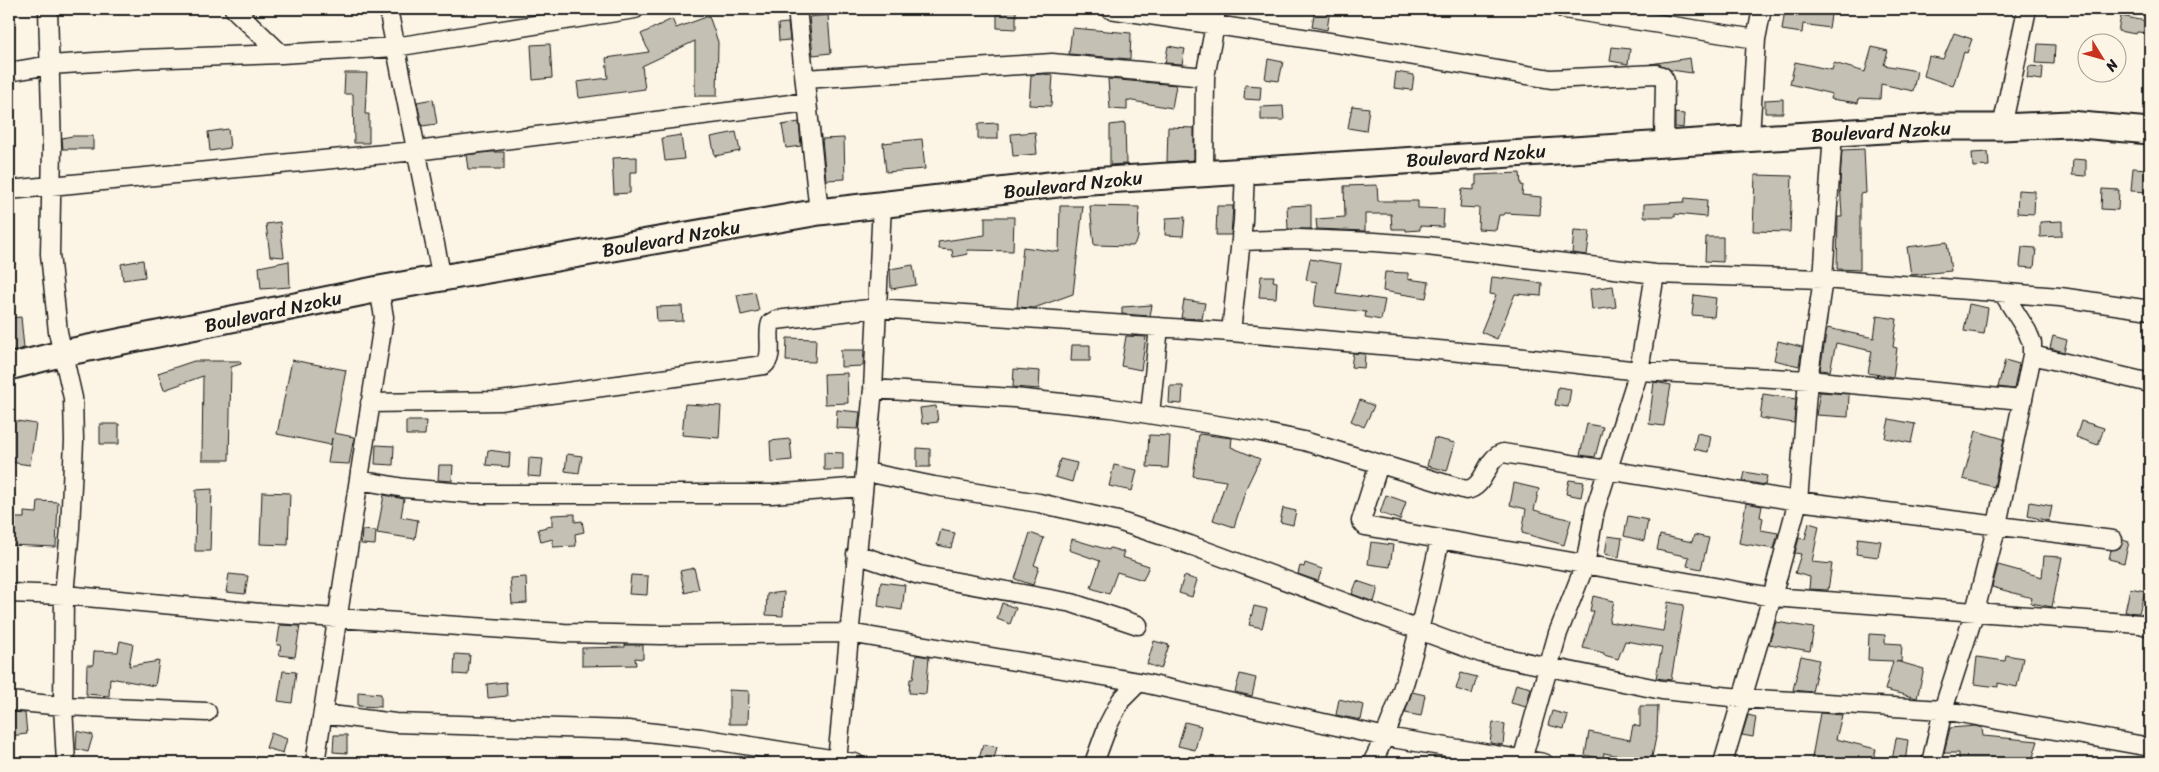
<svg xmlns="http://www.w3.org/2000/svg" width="2159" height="772" font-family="Sriracha,sans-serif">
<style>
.building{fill:#c4c0b3;stroke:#1c1c1c}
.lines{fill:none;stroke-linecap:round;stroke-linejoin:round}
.street-casing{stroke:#1c1c1c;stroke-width:21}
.secondary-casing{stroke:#1c1c1c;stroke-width:29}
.street{stroke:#fcf5e5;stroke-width:18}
.secondary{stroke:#fcf5e5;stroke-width:25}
.labels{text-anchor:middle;stroke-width:5;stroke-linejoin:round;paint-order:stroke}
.street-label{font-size:19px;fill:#1c1c1c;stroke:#fcf5e5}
</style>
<rect width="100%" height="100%" fill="#fcf5e5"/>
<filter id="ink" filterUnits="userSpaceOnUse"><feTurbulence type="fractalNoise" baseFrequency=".02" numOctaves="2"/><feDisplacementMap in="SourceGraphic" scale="10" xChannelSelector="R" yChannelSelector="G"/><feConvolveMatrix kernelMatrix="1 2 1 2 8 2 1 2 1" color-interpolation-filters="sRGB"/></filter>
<g filter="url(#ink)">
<path class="building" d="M997 9H1016V29L997 28Z
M1315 9H1330L1327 30 1312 27Z
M1785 9H1805V11L1831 15 1829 28 1803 24 1802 33 1782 30Z
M828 15 831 53 813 55 809 17Z
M709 16 718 42 717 96H695V41L642 66 645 89 579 98 577 82 608 78 606 58 649 52 641 34 672 19 676 28Z
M2121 16 2150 22V33L2137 32 2136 34 2118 31Z
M788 23 790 40 779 41 778 24Z
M1072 28 1131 33 1130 59 1069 54Z
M1954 33 1972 39 1967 53 1964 52 1953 86 1924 76 1929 56 1943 59Z
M550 44 552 78 533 80 531 45Z
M2038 44 2055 45 2054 64 2036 63Z
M1168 46 1185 49 1182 64 1165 63Z
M1612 47 1630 49 1628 64 1610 61Z
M1872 47 1888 51 1884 65 1917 71 1913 91 1881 84 1880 99 1859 98 1858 103 1831 99 1832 94 1790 84 1795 62 1832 70 1834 63 1865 72Z
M1690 58 1692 73 1671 70 1659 64H1650Z
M1268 59 1283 62 1279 81 1265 79Z
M2029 66 2043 67 2042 80 2027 78Z
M1396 72 1414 75 1412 90 1394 88Z
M345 73H367L365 114H369V143H354L353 94H344Z
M1043 74 1053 75 1051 106 1029 105 1031 75Z
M1108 79 1176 85 1172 108 1127 100V110L1110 109Z
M1245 85 1261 86 1260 100 1244 99Z
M433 99 437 124 422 126 417 102Z
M1783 99V113H1765V100Z
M1283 106 1284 120H1261V107Z
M1352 106 1369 108 1366 131 1348 128Z
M1675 113 1684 114 1683 128 1675 127Z
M799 122 801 146 786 148 782 125Z
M998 123V139H978V124Z
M1125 123 1126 164 1110 165V125Z
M1168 127 1194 128V160L1167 162Z
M228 129 230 148 210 151 208 132Z
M736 132 740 151 715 156 711 137Z
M1035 132 1037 154 1013 156 1011 134Z
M681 135 684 159 665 161 662 138Z
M72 136H93V149H63L62 138Z
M844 138 845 179 826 180 822 139Z
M922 139 925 169 886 172 883 143Z
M1864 149 1866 193 1860 194V270L1837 269 1838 217H1842L1840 182 1842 150Z
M490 152H504V169H468L466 155Z
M1988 152 1989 166 1973 167 1972 153Z
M637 157V172H630V193L614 194 612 158Z
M2073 159 2086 160V176L2072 175Z
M2133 168 2150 169V192L2131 191Z
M1520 173 1521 185H1523L1522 195 1541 197 1540 215 1505 213 1504 215H1499L1496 230 1478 229 1479 208 1460 207 1462 189 1474 190V185H1476V175Z
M1755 175 1792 176 1790 232 1753 231Z
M1377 185 1378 201H1418V208L1444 209 1443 227 1420 226V230L1406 231V229H1392L1391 214H1365V231L1317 229 1316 219 1345 217 1344 186Z
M2102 189 2119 190 2118 210 2101 209Z
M2018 190 2035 191 2034 214 2017 213Z
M1685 198 1707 200 1706 217 1675 214V217H1644V204L1684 202Z
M1311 205V229H1288L1287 206Z
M1060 206H1083L1073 294 1034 308 1017 307 1023 247 1059 252Z
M1090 206 1139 207 1138 238 1133 246 1094 245Z
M1217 206H1233L1231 235H1216Z
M985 217H1014L1013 251 967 250 968 254 953 257 952 250 939 249 938 242 985 235Z
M1185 217 1183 236 1165 235 1166 218Z
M2062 221V236L2040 237V222Z
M280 222 284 257 270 256 266 224Z
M1574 230 1590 231 1587 255 1572 253Z
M1706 237H1723V262L1705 261Z
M1947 242 1951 271 1911 275 1907 247Z
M2022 247 2036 248 2034 268 2020 267Z
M1310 259 1341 264 1336 293 1385 300 1381 320 1365 317 1366 312 1314 306 1317 282 1306 280Z
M143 260 145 277 123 280 121 264Z
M289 261 290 287 261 289 259 267Z
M913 265 916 285 891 289 890 269Z
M1385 272 1408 273V279L1429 282 1426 298 1383 291Z
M1261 276H1274L1273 281 1277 282 1276 298 1259 297Z
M1492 277 1542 283 1541 296 1515 294 1497 339 1481 332 1496 295 1490 294Z
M1613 286 1616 307 1592 310 1590 289Z
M755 292 759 311 741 315 737 295Z
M1694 295 1716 298 1714 317 1692 315Z
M1184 300 1205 303 1202 319 1181 318Z
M1969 304 1988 308 1984 334 1964 331Z
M1152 305 1150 316 1122 314V307Z
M682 306 683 321 657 322 656 307Z
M1877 316 1897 319 1893 347 1897 348 1893 377 1868 373 1872 351 1836 343 1830 371 1820 370 1827 328 1874 338Z
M21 317 24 348 11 352 9 318Z
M1126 336 1146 337 1141 370 1121 366Z
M2053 336 2067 340 2064 352 2050 348Z
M787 338 816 339 815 362 786 361Z
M1778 341 1802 347 1799 366 1774 360Z
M1072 345H1090V361H1071Z
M841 350H864L863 366 841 367Z
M1353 353 1365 354 1364 368 1351 367Z
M292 360 346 370 334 433 354 437 349 464 328 463 332 438 331 445 277 434Z
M2005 360 2019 364 2014 389 1998 387Z
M194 361H240L241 364 231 367 229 460H202L203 376 164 390 158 373Z
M1014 369 1040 371 1039 389 1013 387Z
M847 373 848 403 825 404 824 374Z
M1654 382 1671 385 1664 426 1649 424Z
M1170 386H1183L1182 404 1169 403Z
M1558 387 1571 389 1568 407 1555 405Z
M1820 392 1849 394 1848 417 1816 415Z
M1763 394 1796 399 1794 423 1760 418Z
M1360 400 1374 406 1364 427 1351 421Z
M685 404 721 406 719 438 682 435Z
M936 406 938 422 922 424 920 408Z
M837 410 860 412 858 429 836 428Z
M1889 419 1915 424 1911 443 1885 438Z
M11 420 36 424 30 465 9 462V434Z
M406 421H426L425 435H406Z
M2081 421 2104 428 2098 445 2076 437Z
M100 424H119V444H100Z
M1587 424 1603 427 1595 457 1580 455Z
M1976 431 2004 439 1994 487 1963 479Z
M1697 433 1711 436 1708 452 1694 449Z
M1199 434 1232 438 1231 447 1260 459 1247 486 1234 527 1213 520 1226 481 1193 476Z
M1149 435 1170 436 1168 468 1147 467Z
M1434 438 1455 443 1447 471 1427 466Z
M790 439 792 460 771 462 770 441Z
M376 445 394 446 393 465 375 464Z
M917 448 930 449V467H917Z
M488 450 510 453 509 467 486 465Z
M824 452 843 453V470H824Z
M567 454 582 456 579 473 565 471Z
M529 458 543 459 541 477 528 476Z
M1060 459 1077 463 1072 482 1055 477Z
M439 465H453L452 481 438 480Z
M1114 465 1137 470 1132 491 1109 486Z
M1745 472 1767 476 1765 485 1743 481Z
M1569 480 1584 482 1581 497 1566 494Z
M1514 483 1539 489 1534 510 1571 520 1564 545 1522 533 1526 509 1510 505Z
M212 489 210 551H195L196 490Z
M262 492 290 493 288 545 260 544Z
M384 495 404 499 401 517 418 520 415 539 377 533Z
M1386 495 1406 502 1400 520 1380 513Z
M38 501 58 502 56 547 9 545 10 518H24V512L37 513Z
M2030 502 2052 506 2049 521 2028 516Z
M1746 503 1762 506 1760 517 1763 518 1761 530 1778 533 1774 549 1739 543Z
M1283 508 1296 511 1293 525 1280 522Z
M575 514V522L582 521 584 532 575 534 576 546 553 547V539L541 542 538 529 552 526V515Z
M1628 516 1648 520 1644 541 1624 536Z
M1809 523 1819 526 1812 562 1832 564 1828 590 1809 589 1810 577 1795 573 1801 554 1795 553 1799 538 1805 539Z
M362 530 376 531 375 545 361 544Z
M941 530 955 533 951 548 937 545Z
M1030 533 1044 538 1034 565 1039 567 1033 585 1015 579Z
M1660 535 1692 542 1694 535 1709 538 1701 569 1687 566 1689 557 1657 550Z
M1608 536 1622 538 1619 557 1605 554Z
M1858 538 1881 541 1878 557 1856 554Z
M1072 539 1109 550 1110 548 1124 552 1122 557 1149 566 1143 580 1117 572 1109 594 1091 588 1100 561 1069 550Z
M2123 540 2129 542 2124 563 2109 559 2111 550 2121 547Z
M1371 542 1393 545 1390 567 1368 564Z
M2044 556 2062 557 2052 607 2031 603 2032 598 1992 587 1998 565 2042 577Z
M1305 563 1322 569 1318 581 1298 574 1300 566 1304 567Z
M694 568 699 589 685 593 680 571Z
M229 574 248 576 245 594 226 592Z
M631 575 648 576 647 595 629 594Z
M1184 576 1197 580 1192 597 1179 593Z
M526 577 527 603 512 604 510 578Z
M1357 581 1378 588 1374 602 1352 594Z
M881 582 905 585 902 610 878 606Z
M2130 588 2145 591 2139 613 2125 612Z
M784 592 783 616 766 615 767 594Z
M1593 596 1614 601 1609 622 1663 631 1668 602 1684 605 1671 680 1656 678 1662 647 1625 641 1618 659 1604 655V653L1583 648 1594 611H1590Z
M1002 603 1016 608 1010 624 997 619Z
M1254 606 1267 609 1262 628 1249 625Z
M1776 622 1814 628 1810 651 1769 644Z
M280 625 300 626 295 657 279 655 281 645H277Z
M1869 634 1885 635V643L1902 644 1901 662 1896 661 1924 669 1917 698 1885 690 1893 661 1868 660Z
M120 641 133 644 129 666 159 661 155 686 110 678 109 696 86 694 87 665H93L94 651 118 652Z
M1154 641 1169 645 1161 669 1147 664Z
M625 645H643V659L635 658 636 665 582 666V648L625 647Z
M455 654 470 655 468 675 454 674Z
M916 655 929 657 926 694 909 693 910 679H913Z
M2006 655 2023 658 2017 687 1998 683V687L1974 684 1977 657 2005 661Z
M1801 656 1819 660 1812 692 1793 690Z
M283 671 296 672 292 703 278 701Z
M1461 673 1477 677 1472 694 1456 689Z
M1240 674 1256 678 1252 696 1235 692Z
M506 682 507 696 488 698 487 684Z
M1516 684 1531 688 1526 707 1511 703Z
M729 690 749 691 748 724H729Z
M358 692 381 694V707L358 706Z
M1412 692 1425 695 1421 716 1405 713Z
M1339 699 1364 705 1361 720 1336 715Z
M1640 706H1658L1657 732 1651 762 1604 753 1603 759 1585 755 1589 732 1630 740 1633 725 1640 727Z
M1552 711 1568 715 1564 729 1548 725Z
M9 712 25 713 27 734 9 736Z
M1820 713 1842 715 1836 739 1876 749 1873 763H1811Z
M1748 715 1756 717 1753 737 1742 735Z
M1185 722 1201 726 1195 750 1178 746Z
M1493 722 1505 724 1503 745 1490 743Z
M1975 726 1982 728 1983 736 2038 741 2031 763H1959V753H1944L1950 728Z
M77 731 93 735 88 752 76 749Z
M271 733 287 739 283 753 266 748Z
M334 735H347V753L333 752Z
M1896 738 1908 740 1905 763 1892 761Z
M983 744 997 747 993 763H978Z"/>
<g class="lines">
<g class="street-casing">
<path id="street" d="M48 9 52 147 50 254 58 332 73 398 74 441 70 528 64 595 63 706 66 763
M234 9 281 54
M388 9 442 279
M797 9 819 212
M1110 9 1362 47 1551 79 1656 74 1662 76 1665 81 1664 143
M1564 9 1756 39
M9 72 50 65 141 59 281 54 395 47 635 9
M805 79 1052 63 1205 77
M2002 127 2027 9
M1750 137 1756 39 1762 9
M1204 172 1205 77 1215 25V9
M9 190 416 151 807 102
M1241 241 1299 239 1375 242 1427 246 1655 274 1823 279 2060 297 2150 310
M1231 332 1243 221 1245 170
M2032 355 2150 383
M873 389 1014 398 1111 408 1260 432 1304 441 1466 490C1486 488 1485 458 1503 453L1798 501 2113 540
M370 403 500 401 764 365C775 356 766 335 771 323L776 320 877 308 1231 332 1507 356 1639 371 1808 380 2022 400
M1150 414 1159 327
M1379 464 1361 521 1365 526 1772 597 2140 624 2150 627
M866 472 934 486 1039 503 1118 521 1190 545 1481 653 1662 690 1741 698 1943 710 2150 747
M359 480 404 488 474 494H772L863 487
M856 554 919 575 1072 603 1138 625
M9 593 64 595 261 613 564 633 661 635 849 633 1139 682 1386 737 1544 763
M9 701 63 706 207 712
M323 714 395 723 628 730 701 738 855 763
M1522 760 1558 633 1585 565 1595 510 1639 371 1655 274
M837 761 873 389 882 205
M315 763 384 317 379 289
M1094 763 1108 725 1121 700 1139 682
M1372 763C1407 696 1423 614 1440 540
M1723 763 1772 597 1798 501 1808 380 1823 279 1833 133
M1931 763 1943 710 1975 611 1997 525 2032 355V343L2027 331 2003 293"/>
</g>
<g class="secondary-casing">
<path id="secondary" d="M9 367 64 353 379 289 819 212 1075 182 1931 127H2002L2069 124 2150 131"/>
</g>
<use href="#street" class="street"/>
<use href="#secondary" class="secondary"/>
</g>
</g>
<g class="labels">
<g class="street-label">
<text transform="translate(1881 131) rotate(-3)" y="7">Boulevard Nzoku</text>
<text transform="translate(1476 155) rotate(-4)" y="7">Boulevard Nzoku</text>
<text transform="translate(1073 184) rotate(-6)" y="7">Boulevard Nzoku</text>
<text transform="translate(671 238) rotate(-10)" y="7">Boulevard Nzoku</text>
<text transform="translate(273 311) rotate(-12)" y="7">Boulevard Nzoku</text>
</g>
</g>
<rect width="2159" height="772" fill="none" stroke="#fcf5e5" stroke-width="30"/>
<rect x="15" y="15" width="2129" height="742" fill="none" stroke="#1c1c1c" stroke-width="2" filter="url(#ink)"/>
<g transform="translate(2102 58) rotate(127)"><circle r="24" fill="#fcf5e5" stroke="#a29e95"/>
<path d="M0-4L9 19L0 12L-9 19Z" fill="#c8321e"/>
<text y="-8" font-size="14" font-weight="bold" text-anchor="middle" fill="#1c1c1c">N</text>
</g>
</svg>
